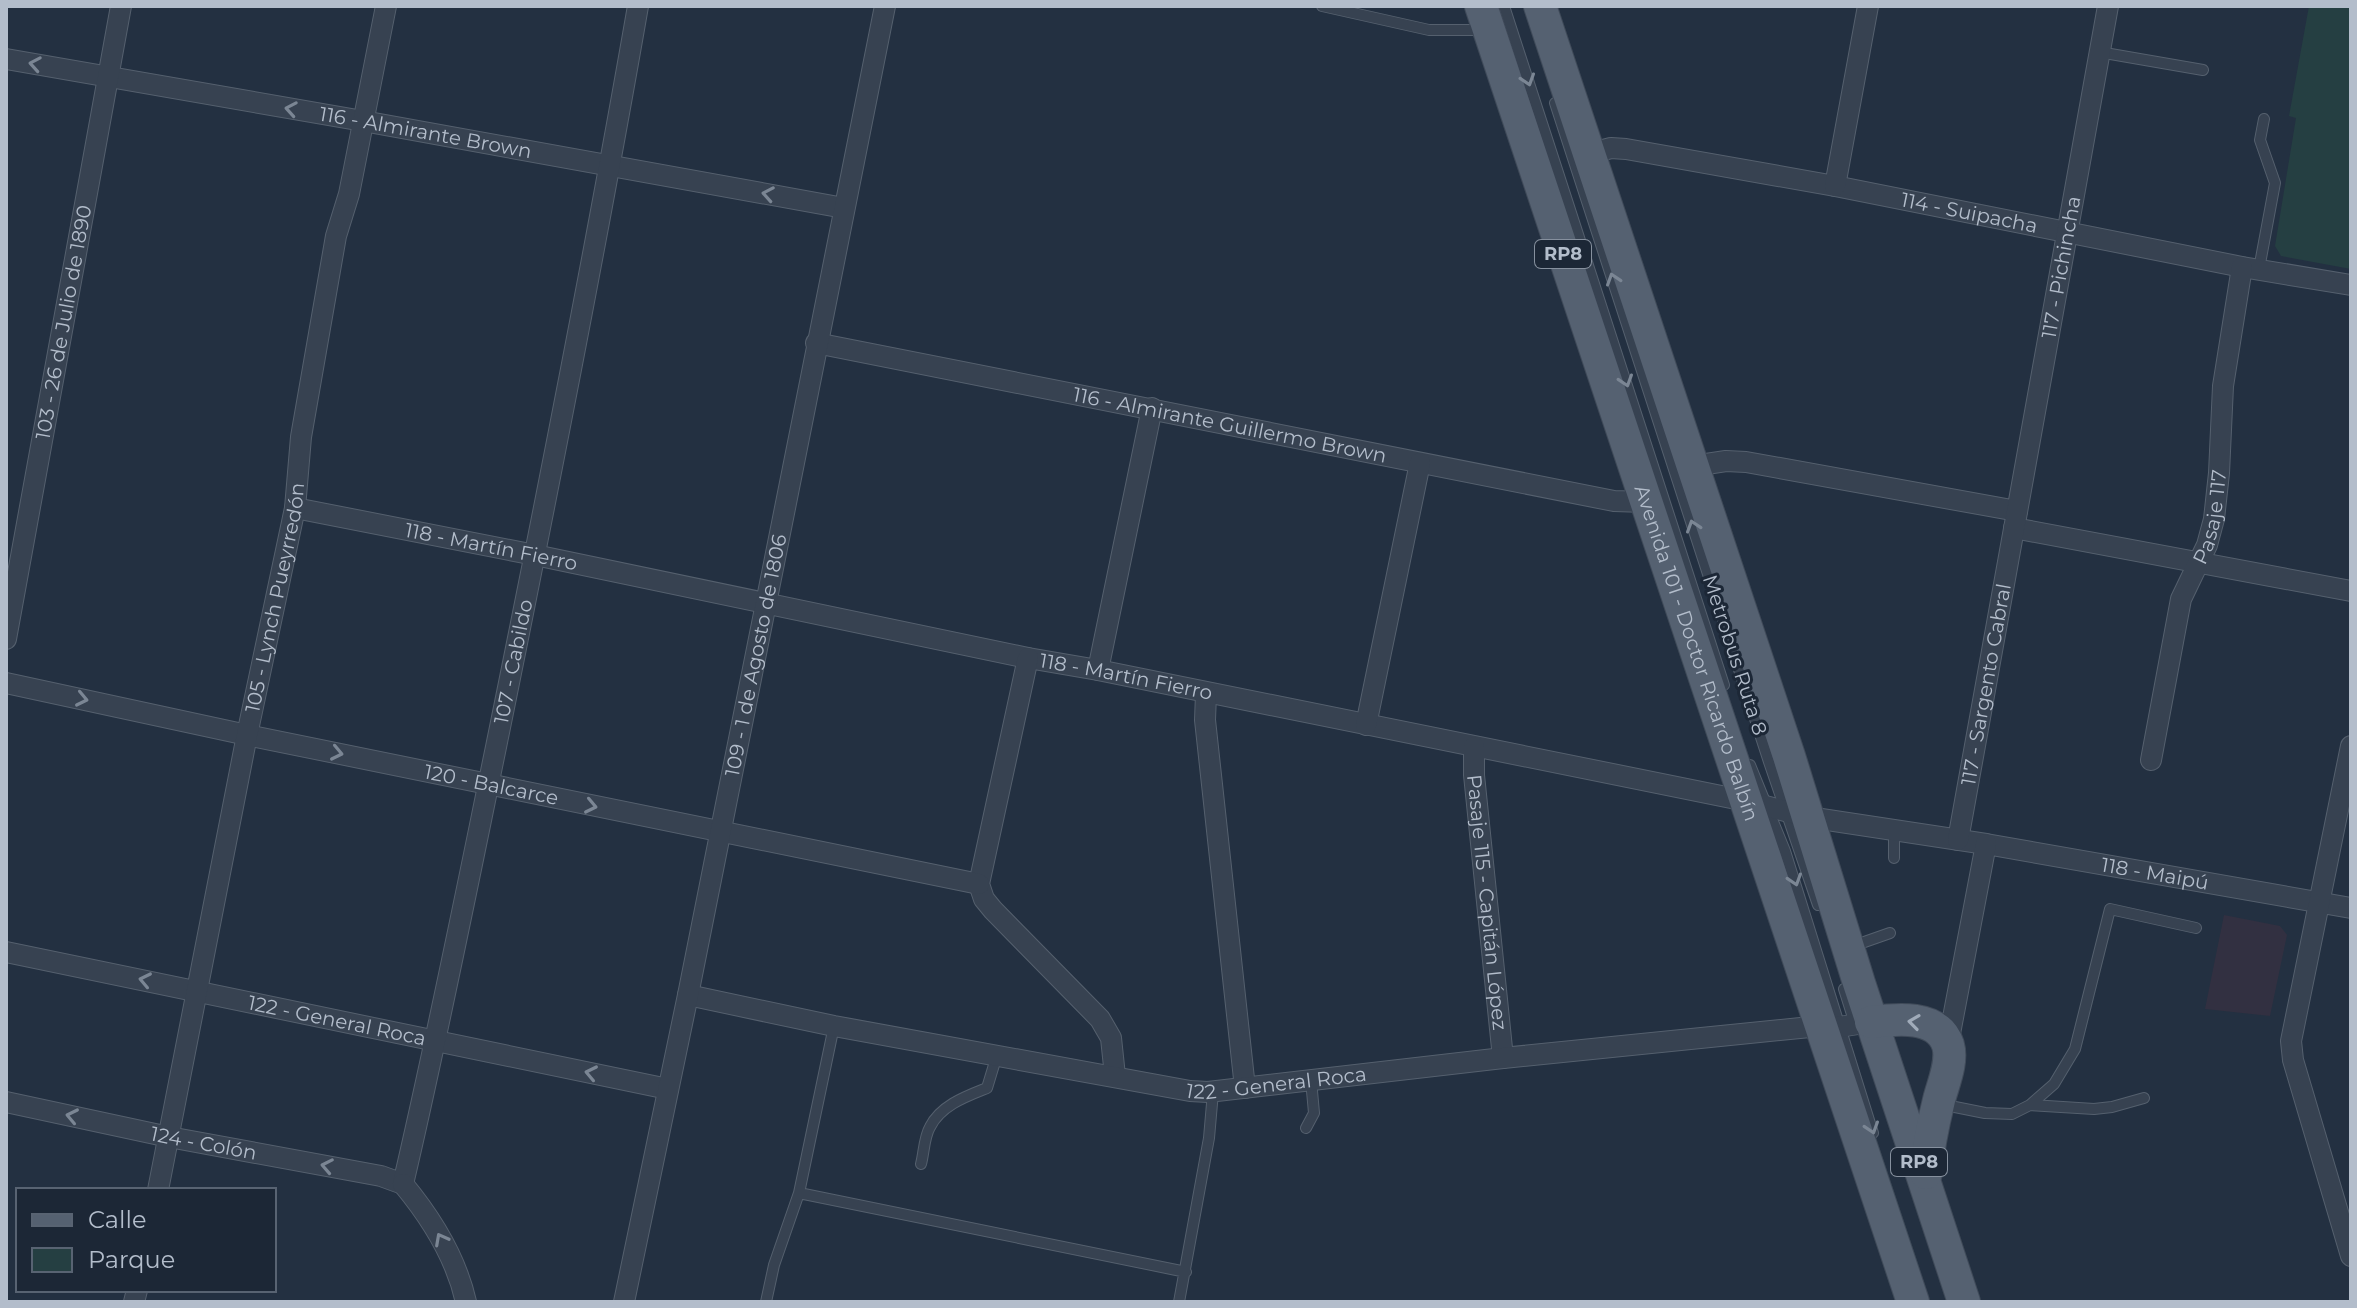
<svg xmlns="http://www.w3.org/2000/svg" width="2357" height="1308" font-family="Montserrat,sans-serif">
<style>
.medical{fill:#323041}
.green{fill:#253f42}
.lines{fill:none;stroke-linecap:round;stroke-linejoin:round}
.service-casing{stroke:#55606e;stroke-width:12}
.minor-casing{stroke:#55606e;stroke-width:22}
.primary-casing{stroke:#404b5a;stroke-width:34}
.service{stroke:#374251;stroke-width:10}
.minor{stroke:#374251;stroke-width:20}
.primary{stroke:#556171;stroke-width:32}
.oneway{stroke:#7b8694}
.oneway2{stroke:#a0abb9}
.labels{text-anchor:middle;stroke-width:6;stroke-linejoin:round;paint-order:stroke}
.shield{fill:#1c2736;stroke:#86909e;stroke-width:2}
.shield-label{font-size:18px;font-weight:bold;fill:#b3bdcb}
.street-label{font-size:20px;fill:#b3bdcb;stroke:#1c2736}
</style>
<rect width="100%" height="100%" fill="#233041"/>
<path class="medical" d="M2224 915 2280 926 2287 935 2270 1016 2205 1009Z"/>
<path class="green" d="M2309 6H2351V269L2281 256 2275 246 2296 118 2289 116Z"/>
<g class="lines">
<g class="service-casing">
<path id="service" d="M1322 6 1429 30H1482
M1504 6 1724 685
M2099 52 2203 70
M1555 103 1769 762 1818 905
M2259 269 2275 183 2260 140 2264 119
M1750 765 1785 851 1873 1133
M1894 858V830
M1853 946 1890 933
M1844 989 1856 1027
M1940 1104 1985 1113 2012 1114 2030 1105 2054 1084 2075 1049 2110 909 2196 928
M2030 1105 2094 1109 2112 1107 2144 1098
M1306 1128 1314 1113 1311 1080
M921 1164C924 1153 924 1137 930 1127 941 1105 967 1096 987 1088L997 1055
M799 1193 1186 1272
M766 1302 774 1265 799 1193 834 1026
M1179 1302 1209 1138 1213 1092"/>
</g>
<g class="minor-casing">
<g id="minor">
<path id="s1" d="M6 59 363 121 844 208"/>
<path id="s2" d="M1588 154 1611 148 1626 149 1835 186 2242 267 2351 285"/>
<path d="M1835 186 1868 6"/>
<path id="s3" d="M816 343 1614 501 1645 502"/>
<path d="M1693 466 1726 461 1746 462 2017 511"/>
<path id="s4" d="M295 508 535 555 1028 658 1098 670 1746 801 1808 817 1986 844 2351 908"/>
<path d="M2014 528 2351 591"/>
<path id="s5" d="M6 639 121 6"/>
<path d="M1028 658 979 884 984 899 993 910 1100 1019 1111 1038 1115 1076"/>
<path d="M1098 670 1152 408"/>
<path id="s6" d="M6 683 247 735 979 884"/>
<path d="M1206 694 1205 720 1245 1088"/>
<path d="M1366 725 1420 463"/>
<path d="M2351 746 2291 1041 2293 1060 2351 1256"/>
<path id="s7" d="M1474 747V775L1503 1058"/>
<path id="s8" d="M2151 760 2181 599 2207 545 2214 519 2219 473 2223 386 2242 267"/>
<path id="s9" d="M1958 840 2108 6"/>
<path id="s10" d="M6 952 668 1089"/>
<path id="s11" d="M688 995 834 1026 1190 1091 1208 1092 1503 1058 1820 1026 1839 1027 1871 1022"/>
<path d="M1948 1044 1986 844"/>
<path id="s12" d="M6 1102 169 1137 381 1176 403 1184"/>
<path id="s13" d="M403 1184C437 1039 466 893 496 747 546 501 595 254 638 6"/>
<path d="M403 1184C432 1219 456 1257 466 1302"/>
<path id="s14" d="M158 1190 247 735 295 508 301 437 336 236 349 194 386 6"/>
<path d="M134 1302 137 1290"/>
<path id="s15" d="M624 1302 688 995 885 6"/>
</g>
</g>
<g class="primary-casing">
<g id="primary">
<path id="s16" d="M1481 6 1913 1302"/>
<path d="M1540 6 1789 756 1859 983 1964 1302"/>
<path d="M1871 1022C1896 1019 1938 1014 1948 1045 1953 1062 1943 1084 1939 1100 1933 1124 1928 1148 1926 1173"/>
</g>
</g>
<use href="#service" class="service"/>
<use href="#minor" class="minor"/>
<use href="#primary" class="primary"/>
</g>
<defs><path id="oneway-chevron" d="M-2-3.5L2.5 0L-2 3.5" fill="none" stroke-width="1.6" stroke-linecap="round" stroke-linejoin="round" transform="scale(2)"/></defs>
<g class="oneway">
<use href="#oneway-chevron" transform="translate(35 64) rotate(-170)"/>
<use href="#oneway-chevron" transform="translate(1528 80) rotate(72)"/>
<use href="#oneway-chevron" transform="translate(291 109) rotate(-170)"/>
<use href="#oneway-chevron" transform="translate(768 194) rotate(-170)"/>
<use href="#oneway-chevron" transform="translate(1613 279) rotate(-108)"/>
<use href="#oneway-chevron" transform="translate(1626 381) rotate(72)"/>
<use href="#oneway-chevron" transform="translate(1693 526) rotate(-108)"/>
<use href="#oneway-chevron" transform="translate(82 699) rotate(12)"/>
<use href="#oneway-chevron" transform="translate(337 753) rotate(12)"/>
<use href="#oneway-chevron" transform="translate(591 806) rotate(12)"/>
<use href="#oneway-chevron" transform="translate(1795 880) rotate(72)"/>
<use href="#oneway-chevron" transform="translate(145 980) rotate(-168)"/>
<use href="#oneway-chevron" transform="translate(591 1073) rotate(-168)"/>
<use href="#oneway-chevron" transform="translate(72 1116) rotate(-168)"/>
<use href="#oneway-chevron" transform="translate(1872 1128) rotate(72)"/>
<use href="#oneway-chevron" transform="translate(327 1166) rotate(-169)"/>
<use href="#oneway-chevron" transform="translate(441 1239) rotate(-118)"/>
</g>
<use class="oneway2" href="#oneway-chevron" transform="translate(1914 1022) rotate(-172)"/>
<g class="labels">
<g class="shield">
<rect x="1535" y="240" width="56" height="28" rx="6"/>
<rect x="1891" y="1148" width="56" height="28" rx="6"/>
</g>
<g class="shield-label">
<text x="1563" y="260">RP8</text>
<text x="1919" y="1168">RP8</text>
</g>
<g class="street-label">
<text dy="7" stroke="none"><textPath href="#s1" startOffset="426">116 - Almirante Brown</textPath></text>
<text dy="7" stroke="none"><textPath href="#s2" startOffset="388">114 - Suipacha</textPath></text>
<text dy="7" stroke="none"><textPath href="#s9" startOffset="582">117 - Pichincha</textPath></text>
<text dy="7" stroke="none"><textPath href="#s5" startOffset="322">103 - 26 de Julio de 1890</textPath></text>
<text dy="7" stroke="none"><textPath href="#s3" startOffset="422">116 - Almirante Guillermo Brown</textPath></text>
<text dy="7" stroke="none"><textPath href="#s8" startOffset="252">Pasaje 117</textPath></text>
<text dy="7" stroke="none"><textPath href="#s4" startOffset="200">118 - Martín Fierro</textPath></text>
<text dy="7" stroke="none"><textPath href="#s14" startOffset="604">105 - Lynch Pueyrredón</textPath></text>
<text dy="7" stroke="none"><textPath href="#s15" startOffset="660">109 - 1 de Agosto de 1806</textPath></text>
<text dy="7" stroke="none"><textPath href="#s16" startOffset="682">Avenida 101 - Doctor Ricardo Balbín</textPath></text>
<text transform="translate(1735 655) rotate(72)" y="7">Metrobus Ruta 8</text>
<text dy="7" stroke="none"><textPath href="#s13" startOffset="534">107 - Cabildo</textPath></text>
<text dy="7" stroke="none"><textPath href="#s4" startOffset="848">118 - Martín Fierro</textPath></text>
<text dy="7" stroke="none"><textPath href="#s9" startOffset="158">117 - Sargento Cabral</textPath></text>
<text dy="7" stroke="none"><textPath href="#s6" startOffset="496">120 - Balcarce</textPath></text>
<text dy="7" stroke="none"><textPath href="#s4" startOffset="1896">118 - Maipú</textPath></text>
<text dy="7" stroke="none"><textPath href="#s7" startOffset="156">Pasaje 115 - Capitán López</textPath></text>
<text dy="7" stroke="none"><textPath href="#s10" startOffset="338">122 - General Roca</textPath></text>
<text dy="7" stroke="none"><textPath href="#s11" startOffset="598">122 - General Roca</textPath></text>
<text dy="7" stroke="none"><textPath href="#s12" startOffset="202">124 - Colón</textPath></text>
</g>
</g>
<rect width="2357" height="1308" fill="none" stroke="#b3bdcb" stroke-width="16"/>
<rect x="16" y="1188" width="260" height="104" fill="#1c2736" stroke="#586372" stroke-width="2"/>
<rect x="32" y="1214" width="40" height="12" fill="#556171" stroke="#586372" stroke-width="2"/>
<text x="88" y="1228" font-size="24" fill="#b3bdcb">Calle</text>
<rect x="32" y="1248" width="40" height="24" fill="#253f42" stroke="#586372" stroke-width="2"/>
<text x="88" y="1268" font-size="24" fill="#b3bdcb">Parque</text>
</svg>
